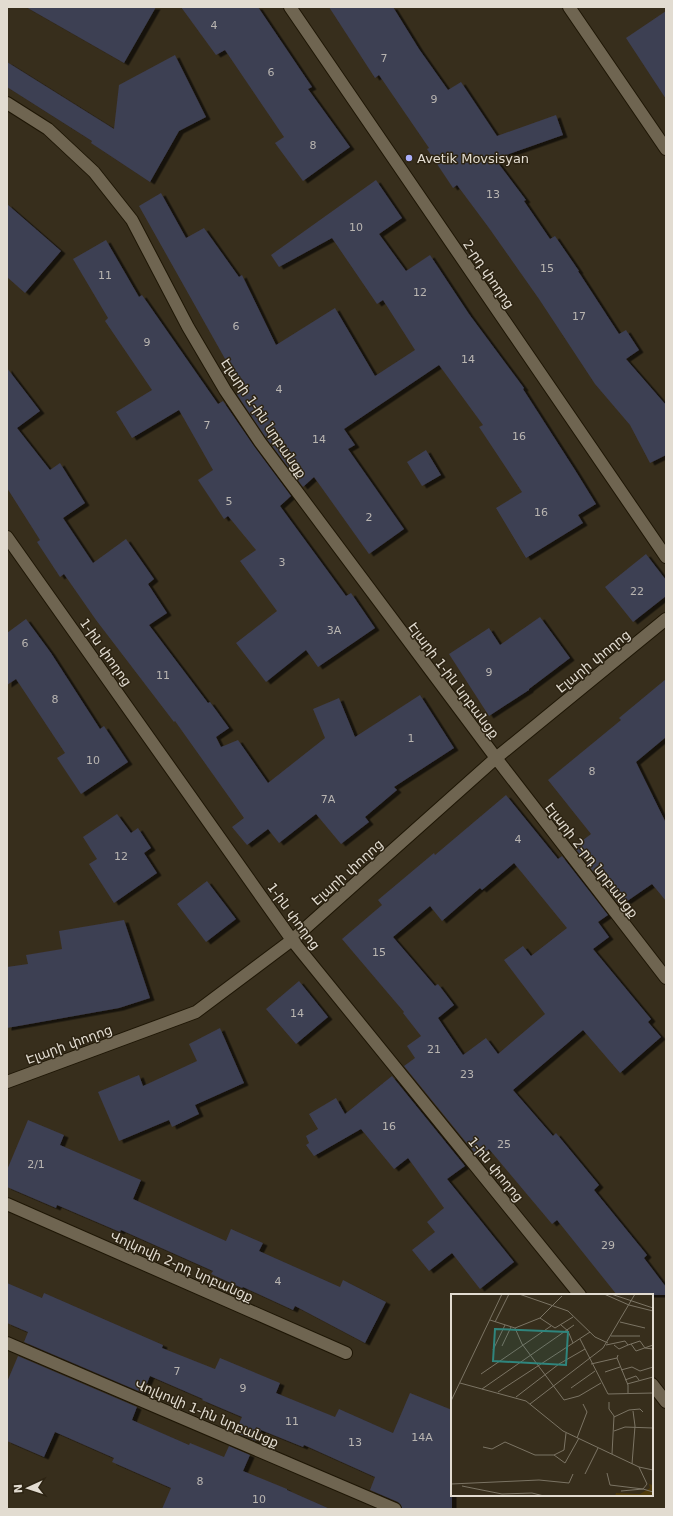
<svg xmlns="http://www.w3.org/2000/svg" width="673" height="1516" font-family="'DejaVu Sans','Noto Sans Armenian',sans-serif">
<style>
.building{fill:#3e3f52;fill-rule:evenodd;filter:url(#shadow)}
.lines{fill:none;stroke-linecap:round;stroke-linejoin:round}
.minor-casing{stroke:#1e1605;stroke-width:14}
.minor{stroke:#6f6551;stroke-width:12}
.poi-dot{fill:#abaffb;stroke:#2d2413;stroke-width:1.5}
.labels{text-anchor:middle;stroke-width:3;stroke-linejoin:round;paint-order:stroke}
.number-label{font-size:11px;fill:#b9b5b1}
.poi-label{font-size:13px;fill:#e2dcd1;stroke:#2d2413;text-anchor:start}
.street-label{font-size:13px;fill:#e2dcd1;stroke:#2d2413}
.inset-road{fill:none;stroke:#7b7464;stroke-width:1}
.view{fill:#2f857d;fill-opacity:0.15;stroke:#2f857d;stroke-width:2}
.inset-edge{fill:none;stroke:#e2dcd1;stroke-width:2}
</style>
<defs>
<filter id="shadow"><feDropShadow dx="4.5" dy="2.5" stdDeviation="0" flood-color="#0009"/></filter>
</defs>
<rect width="100%" height="100%" fill="#372e1c"/>
<path class="building" d="M26 7H156L124 63Z
M181 7H258L312 87 308 89 350 147 303 181 275 143 284 137 225 50 216 55Z
M329 7H393L419 49 448 90 461 82 497 136 556 115 563 135 495 159 526 200 524 201 550 239 555 236 579 271H578L619 334 626 330 639 350 626 359 666 405V455L650 463 630 425 595 384 539 299 489 228 457 185 453 188 427 149 429 148 379 75 375 78Z
M666 11V99L626 38Z
M175 55 206 117 179 131 150 182 91 143 92 141 7 87V62L114 129 119 85Z
M376 180 402 218 379 234 406 271 430 255 469 314 524 388 523 389 575 470 596 504 578 515 583 523 526 558 496 508 522 492 479 427 483 425 439 365 344 429 355 445 348 449 404 529 369 554 314 477 303 487 266 438 236 393 242 389 139 206 161 193 186 238 204 228 239 277 242 275 276 345 335 308 375 376 415 350 383 300 377 304 332 238 279 267 271 255Z
M7 204 61 251 25 293 7 277Z
M106 240 139 297 142 295 218 404 223 401 254 446 291 496 280 506 346 596 351 593 375 628 318 667 306 650 266 682 236 643 277 611 240 561 256 550 228 516 224 519 198 480 213 470 179 410 132 438 116 412 152 390 105 321 108 318 73 259Z
M7 368 40 411 17 428 50 470 60 463 85 503 63 518 93 563 126 539 154 579 148 584 167 613 149 625 208 703 210 702 229 728 216 737 221 747 238 740 268 783 325 738 313 709 339 698 355 737 420 695 454 748 394 787 397 790 365 817 369 822 341 844 316 814 279 843 268 829 247 845 232 827 244 818 175 721 174 722 96 620 64 574 60 577 37 542 40 540 7 488Z
M426 450 441 475 422 486 407 462Z
M646 554 666 580V596L633 622 605 587Z
M540 617 570 658 529 689V690L489 716 449 654 489 628 500 645Z
M26 619 51 653 100 729 104 726 128 762 81 794 57 758 65 753 16 679 7 685V633Z
M666 679V737L636 762 666 823V901L652 884 620 906 574 847 591 834 548 780 621 720 619 718Z
M506 795 558 859 562 856 608 915 598 922 609 937 593 949 651 1019 648 1022 661 1037 620 1073 583 1030 513 1090 553 1136 556 1133 599 1185 594 1190 647 1255 644 1258 666 1287V1295H617L557 1220 552 1224 489 1149 478 1157 404 1066 415 1058 407 1046 421 1036 403 1013 404 1012 342 939 382 905 378 900 434 853 435 855ZM514 863 567 928 531 956 523 946 504 960 545 1014 498 1054 486 1038 463 1055 438 1018 454 1005 438 984 435 986 393 937 430 906 442 921 480 888 482 890Z
M117 814 131 833 138 828 151 848 144 853 157 873 114 903 89 864 97 859 83 837Z
M207 881 236 919 206 942 177 904Z
M124 920 150 998 119 1008 7 1028V967L28 964 26 955 62 949 59 931Z
M299 981 328 1017 296 1044 266 1009Z
M220 1028 244 1083 195 1105 199 1114 172 1127 169 1120 119 1141 98 1092 139 1075 143 1086 197 1061 189 1044Z
M392 1076 465 1166 447 1179 514 1262 480 1289 452 1253 429 1271 412 1250 435 1232 427 1222 444 1208 408 1158 394 1169 361 1129 314 1156 306 1145 309 1143 306 1136 318 1129 309 1114 336 1098 345 1114Z
M28 1120 64 1135 60 1145 141 1180 133 1199 226 1241 231 1229 263 1243 259 1251 340 1287 343 1280 386 1302 365 1343 295 1306 293 1310 243 1287 242 1288 211 1274 213 1271 121 1230 120 1232 57 1205 56 1208 7 1187V1170Z
M7 1283 42 1298 44 1293 163 1345 162 1348 215 1369 220 1358 280 1383 276 1393 335 1417 339 1409 393 1433 410 1393 452 1410V1509H402L401 1505 398 1502 370 1490 375 1477 304 1445 303 1447 261 1430 256 1441 235 1432 242 1417 202 1400 203 1399 150 1376 143 1393 24 1342 28 1332 7 1323Z
M18 1356 137 1407 132 1420 189 1445 190 1443 224 1457 229 1446 250 1455 243 1471 287 1489V1490L330 1509H162L171 1488 112 1462 114 1458 55 1432 44 1457 7 1441V1382Z"/>
<g class="lines">
<g class="minor-casing">
<path id="minor" d="M290 7 666 557
M569 7 666 149
M7 103 48 129 94 172 132 220 188 327 225 390 260 442 496 758 666 978
M7 537 292 940 580 1295
M7 1082 196 1012 292 940 496 758 666 619
M7 1204 346 1353
M7 1343 395 1509
M652 1384 666 1402"/>
</g>
<use href="#minor" class="minor"/>
</g>
<circle class="poi-dot" cx="409" cy="158" r="4"/>
<g class="labels">
<g class="number-label">
<text x="214" y="29">4</text>
<text x="384" y="62">7</text>
<text x="271" y="76">6</text>
<text x="434" y="103">9</text>
<text x="313" y="149">8</text>
<text x="493" y="198">13</text>
<text x="356" y="231">10</text>
<text x="547" y="272">15</text>
<text x="105" y="279">11</text>
<text x="420" y="296">12</text>
<text x="579" y="320">17</text>
<text x="236" y="330">6</text>
<text x="147" y="346">9</text>
<text x="468" y="363">14</text>
<text x="279" y="393">4</text>
<text x="207" y="429">7</text>
<text x="519" y="440">16</text>
<text x="319" y="443">14</text>
<text x="229" y="505">5</text>
<text x="541" y="516">16</text>
<text x="369" y="521">2</text>
<text x="282" y="566">3</text>
<text x="637" y="595">22</text>
<text x="334" y="634">3A</text>
<text x="25" y="647">6</text>
<text x="489" y="676">9</text>
<text x="163" y="679">11</text>
<text x="55" y="703">8</text>
<text x="411" y="742">1</text>
<text x="93" y="764">10</text>
<text x="592" y="775">8</text>
<text x="328" y="803">7A</text>
<text x="518" y="843">4</text>
<text x="121" y="860">12</text>
<text x="379" y="956">15</text>
<text x="297" y="1017">14</text>
<text x="434" y="1053">21</text>
<text x="467" y="1078">23</text>
<text x="389" y="1130">16</text>
<text x="504" y="1148">25</text>
<text x="36" y="1168">2/1</text>
<text x="608" y="1249">29</text>
<text x="278" y="1285">4</text>
<text x="177" y="1375">7</text>
<text x="243" y="1392">9</text>
<text x="292" y="1425">11</text>
<text x="422" y="1441">14А</text>
<text x="355" y="1446">13</text>
<text x="200" y="1485">8</text>
<text x="259" y="1503">10</text>
</g>
<g class="poi-label">
<text x="417" y="163">Avetik Movsisyan</text>
</g>
<g class="street-label">
<text transform="translate(489 274) rotate(56)" y="5">2-րդ փողոց</text>
<text transform="translate(264 418) rotate(56)" y="5">Էլարի 1-ին նրբանցք</text>
<text transform="translate(106 652) rotate(55)" y="5">1-ին փողոց</text>
<text transform="translate(593 661) rotate(-39)" y="5">Էլարի փողոց</text>
<text transform="translate(454 680) rotate(53)" y="5">Էլարի 1-ին նրբանցք</text>
<text transform="translate(592 860) rotate(52)" y="5">Էլարի 2-րդ նրբանցք</text>
<text transform="translate(347 872) rotate(-42)" y="5">Էլարի փողոց</text>
<text transform="translate(294 916) rotate(54)" y="5">1-ին փողոց</text>
<text transform="translate(69 1044) rotate(-20)" y="5">Էլարի փողոց</text>
<text transform="translate(496 1169) rotate(51)" y="5">1-ին փողոց</text>
<text transform="translate(182 1266) rotate(24)" y="5">Վոլկովի 2-րդ նրբանցք</text>
<text transform="translate(207 1413) rotate(23)" y="5">Վոլկովի 1-ին նրբանցք</text>
</g>
</g>
<g transform="translate(451 1294)">
<rect width="202" height="202" fill="#372e1c"/>
<path d="M198 190 202 191V202H164L165 199 189 200 199 194Z" fill="#4f3b0a"/>
<path class="inset-road" d="M68 0 117 17 144 43 157 49M153 0 178 11 202 17M160 0 202 14M89 24 104 34 122 23M39 26 64 34 89 24 111 2M44 28 58 0M169 28 194 34M110 31 117 37 122 49M64 34 71 50 113 106 128 102 150 89M160 42H189M129 45 157 100 202 99M180 50 185 57 202 51M155 51 174 47 177 51 189 47 194 54 202 55M163 51 168 55 177 51M51 52 60 33M42 56 54 31M166 64 177 91V99M140 70 166 64 167 61M170 76 181 73 189 77 202 73M154 78 169 73M30 80 100 32M174 86 185 82 188 86M9 89 75 107 112 137 188 173 202 176M176 90 202 83M120 94 144 77M31 95 123 31M47 98 139 38M65 103 108 70 134 55M0 107 51 0M158 108V115L163 122 161 160M79 110 152 54 184 0M163 123 178 116 189 115 192 118M163 137 174 133 202 134M126 144 136 118 132 110M32 153 41 155 54 148 84 161H103L113 156 115 139M103 161 114 169 128 144M181 170 184 132 182 117M156 179 159 191 192 195 196 190 188 173M134 180 147 154M0 190 88 186 118 189 122 180M11 192 51 200 81 199 93 202M170 197 192 195 202 198"/>
<path class="view" d="M44 35 117 38 115 71 42 67Z"/>
<rect width="202" height="202" class="inset-edge"/>
</g>
<rect width="673" height="1516" fill="none" stroke="#e2dcd1" stroke-width="16"/>
<g transform="translate(28 1488) rotate(267)" stroke="#2d2413" stroke-width="3" paint-order="stroke">
<path d="M0-3L7 15L0 10L-7 15Z" fill="#e2dcd1"/>
<text y="-6" font-size="11" font-weight="bold" text-anchor="middle" fill="#e2dcd1">N</text>
</g>
</svg>
